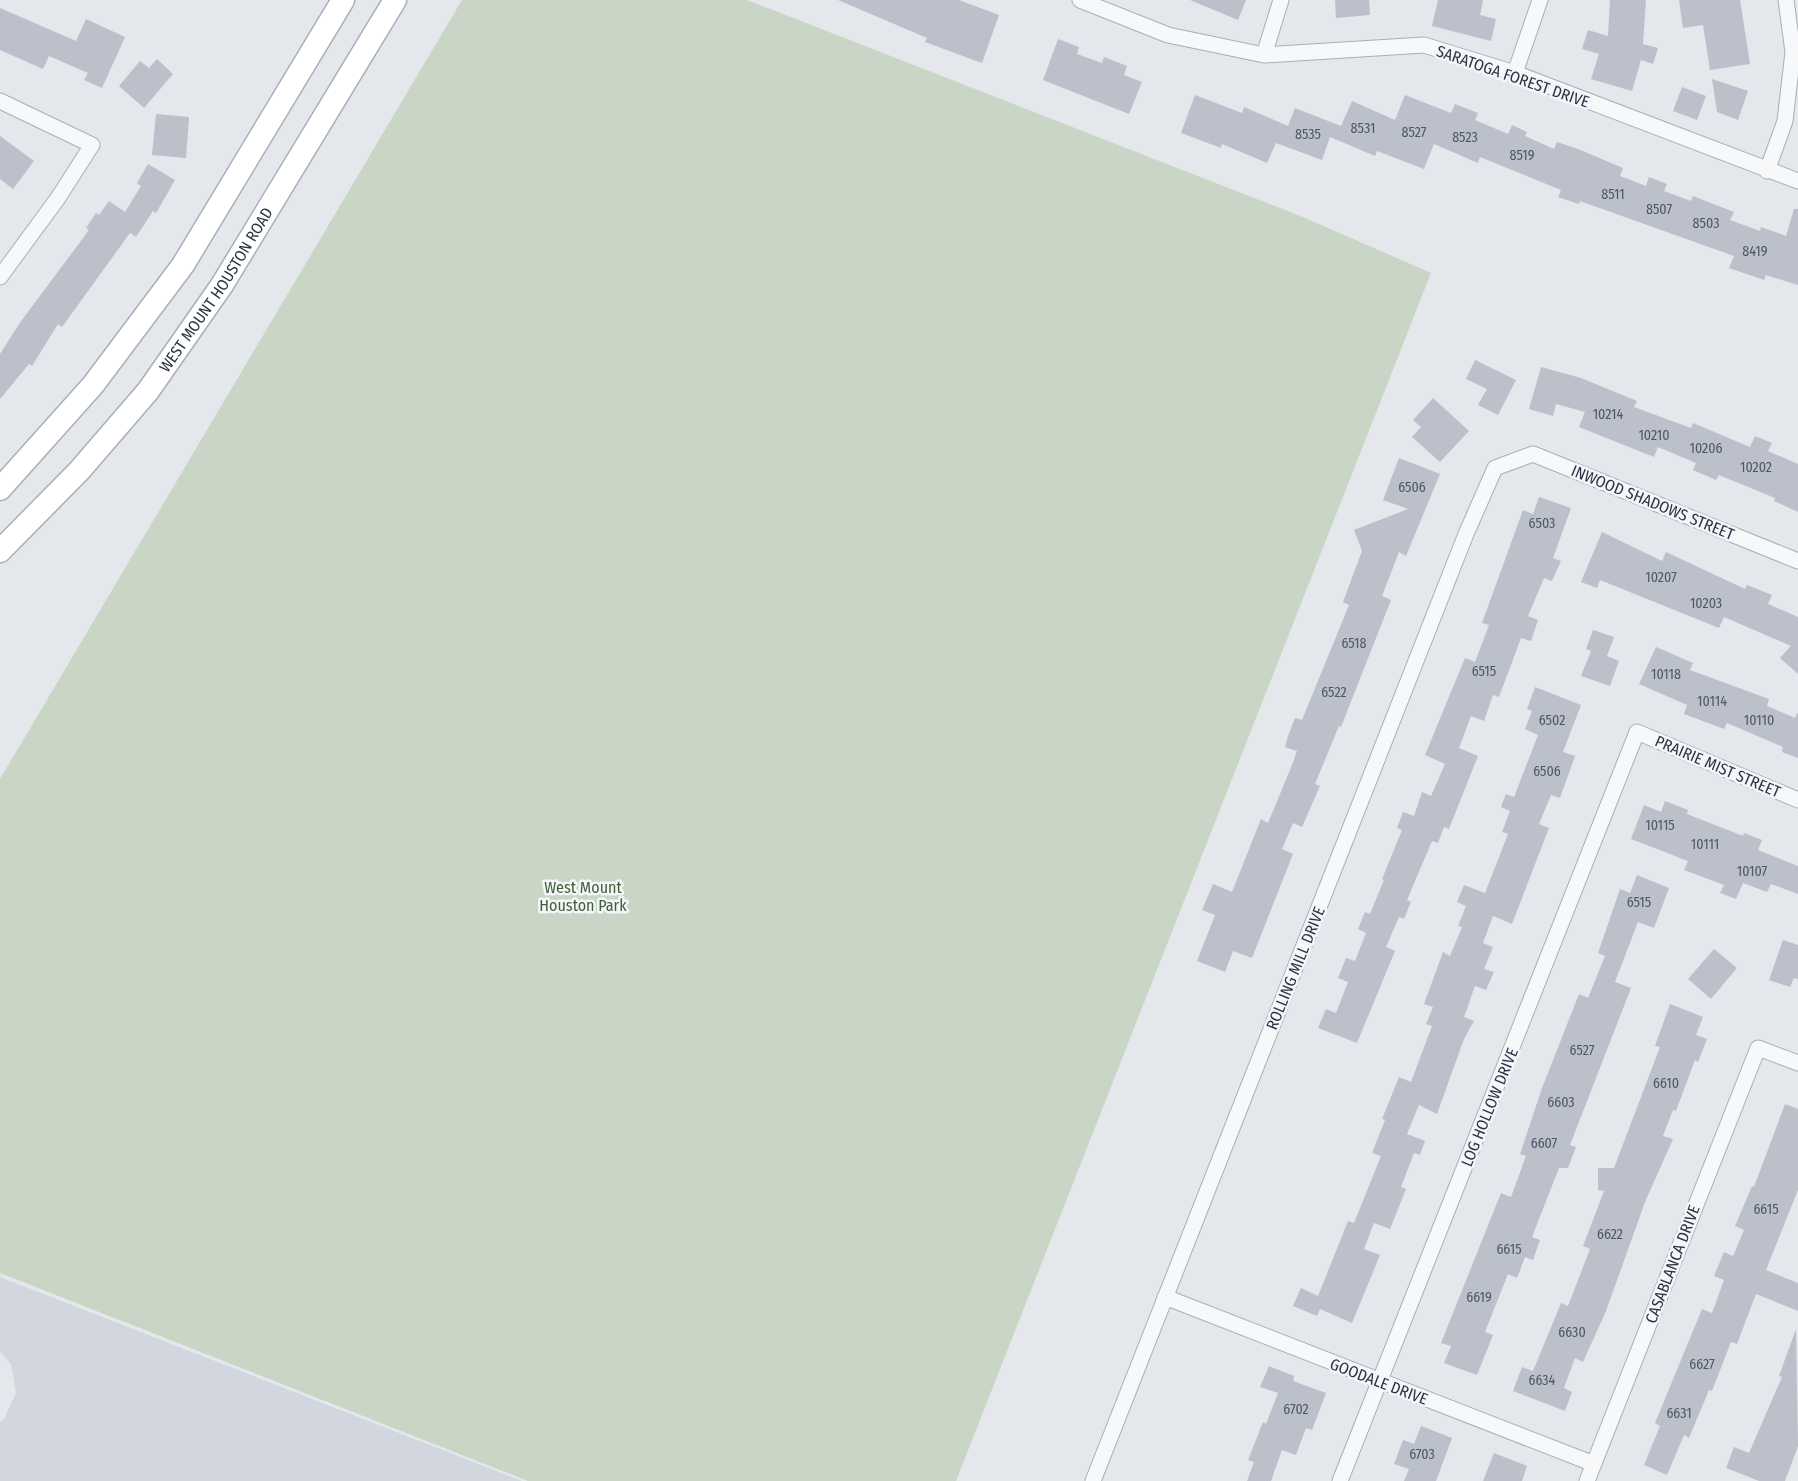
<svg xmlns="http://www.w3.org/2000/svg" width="1798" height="1481" font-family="'Fira Sans Condensed',sans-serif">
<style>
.built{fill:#d2d6de}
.green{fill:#c9d6c5}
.building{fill:#bbc0ca}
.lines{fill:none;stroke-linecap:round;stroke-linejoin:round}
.street-casing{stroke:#a9aeb7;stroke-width:17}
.secondary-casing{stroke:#a9aeb7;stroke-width:25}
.street{stroke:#f7f8fa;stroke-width:15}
.secondary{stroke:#fff;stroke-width:22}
.labels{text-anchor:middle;stroke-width:5;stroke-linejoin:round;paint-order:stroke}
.number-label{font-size:14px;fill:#4f5766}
.street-label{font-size:16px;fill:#2b3445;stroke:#f4f6f9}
.park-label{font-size:16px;fill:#3f6138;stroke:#f4f6f9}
</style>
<rect width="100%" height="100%" fill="#e4e7ec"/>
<path class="built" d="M0 1277 522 1481H0V1422L4 1419 16 1393 11 1364 0 1352Z"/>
<path class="green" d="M462 0H747L1303 217 1431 273 956 1481H528L0 1273V779Z"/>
<path class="building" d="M838 0H959L999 15 982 63 925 42 927 38Z
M1190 0H1246L1238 20Z
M1335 0H1369L1370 15 1336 18Z
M1438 0H1483L1480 15 1496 19 1491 41 1432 26Z
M1610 0H1646L1643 44 1658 48 1653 64 1641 60 1632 91 1591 79 1599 54 1582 49 1588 30 1608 36Z
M1679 0H1740L1750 64 1710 70 1703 25 1683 28Z
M0 8 76 41 86 19 125 37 102 88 84 80 88 73 49 56 43 69 0 50Z
M1058 39 1079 47 1077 54 1102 63 1104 57 1127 66 1124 75 1142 82 1129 114 1043 80Z
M157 59 173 74 144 108 119 86 140 61 149 68Z
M1712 79 1748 91 1738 120 1717 112Z
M1682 87 1706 96 1697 120 1673 111Z
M1195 95 1242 113 1244 107 1288 126 1295 108 1341 126 1352 101 1395 120 1405 95 1451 113 1455 104 1478 113 1475 120 1508 134 1512 125 1527 132 1525 136 1554 149 1557 142 1578 149 1623 168 1620 176 1646 186 1649 177 1667 184 1664 191 1691 201 1693 196 1734 212 1730 220 1760 231 1761 227 1786 236 1794 209H1798V285L1766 275 1764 280 1729 268 1734 256 1580 201 1579 204 1558 197 1561 190 1480 157 1478 163 1434 144 1424 169 1377 151 1375 156 1330 137 1322 160 1276 143 1267 163 1222 144 1221 148 1181 133Z
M156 114 189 117 186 158 152 155Z
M0 136 34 161 13 189 0 179Z
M148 164 175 180 156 213 153 211 136 237 130 233 62 327 58 324 32 366 29 364 0 399V354L19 324 89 230 86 228 96 213 99 215 109 201 125 212 141 186 137 183Z
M1475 360 1516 380 1498 415 1478 405 1487 389 1466 379Z
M1541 367 1581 378 1637 401 1634 407 1691 428 1693 423 1750 447 1755 436 1772 443 1768 451 1798 464V512L1774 501 1775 498 1719 475 1716 480 1693 470 1696 463 1658 447 1654 457 1579 427 1585 412 1556 404 1553 416 1529 409Z
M1433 398 1469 431 1440 462 1412 437 1421 427 1413 420Z
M1399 458 1440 474 1406 556 1399 552 1382 596 1391 600 1341 727 1339 726 1315 784 1320 786 1302 827 1293 823 1282 849 1293 854 1252 958 1233 951 1225 972 1197 961 1215 915 1202 910 1213 884 1232 892 1261 819 1268 823 1292 765 1297 751 1285 747 1288 736 1295 718 1302 720 1349 605 1343 602 1362 551 1354 530 1408 509 1383 500Z
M1539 497 1571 508 1553 558 1561 561 1552 581 1544 578 1528 616 1538 620 1531 641 1521 638 1499 697 1493 695 1484 721 1471 716 1459 748 1478 756 1449 829 1444 827 1438 843 1432 841 1407 900 1411 902 1404 919 1399 917 1386 947 1395 951 1357 1043 1318 1028 1326 1009 1336 1013 1348 982 1338 978 1346 958 1355 961 1366 933 1358 929 1365 912 1370 914 1384 880 1382 879 1402 830 1397 828 1403 812 1414 816 1422 792 1431 796 1445 764 1425 755 1465 658 1475 662 1489 625 1482 623 1523 510 1533 514Z
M1602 532 1662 561 1666 552 1745 589 1747 585 1772 595 1768 604 1798 617V674L1780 658 1791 646 1724 617 1719 628 1600 580 1597 588 1581 582Z
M1593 630 1614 637 1607 656 1619 661 1610 686 1581 676 1591 651 1586 649Z
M1656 647 1693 663 1690 670 1769 699 1767 706 1795 718 1798 712V758L1782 752 1783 747 1727 723 1724 729 1684 714 1687 705 1639 684Z
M1535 687 1581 705 1563 752 1575 756 1560 798 1551 795 1539 824 1549 828 1512 924 1493 916 1483 943 1493 947 1484 969 1494 972 1486 990 1475 986 1464 1017 1474 1021 1464 1039 1437 1114 1419 1105 1407 1134 1425 1141 1420 1155 1414 1153 1401 1187 1406 1189 1390 1229 1374 1223 1364 1249 1380 1255 1352 1323 1320 1309 1317 1316 1293 1306 1301 1288 1318 1296 1348 1221 1354 1223 1381 1156 1372 1153 1385 1120 1382 1119 1399 1077 1411 1082 1432 1026 1426 1024 1433 1007 1424 1004 1443 952 1450 956 1462 927 1458 926 1466 906 1457 902 1464 885 1485 893 1508 834 1502 832 1510 811 1501 807 1506 794 1514 797 1538 735 1525 729 1532 711 1527 709Z
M1665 801 1688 810 1687 814 1743 836 1744 833 1762 840 1758 850 1798 866V894L1771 884 1767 892 1743 883 1736 899 1720 893 1724 885 1684 870 1688 861 1631 839 1644 805 1661 812Z
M1637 875 1669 888 1654 928 1638 922 1615 982 1631 988 1570 1145 1576 1147 1568 1168H1559L1532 1237 1540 1240 1533 1260 1525 1257 1517 1278 1508 1274 1485 1332 1493 1335 1477 1375 1444 1363 1451 1346 1441 1343 1501 1193 1511 1197 1526 1156 1520 1154 1542 1088 1579 994 1588 998 1605 956 1598 953 1620 889 1630 893Z
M1783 940 1798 945V979L1794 978 1790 987 1769 980Z
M1714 949 1737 968 1711 999 1688 979Z
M1670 1004 1703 1017 1696 1035 1707 1039 1698 1062 1695 1060 1676 1111 1673 1110 1663 1136 1673 1139 1645 1202 1606 1311 1583 1362 1575 1358 1564 1388 1572 1392 1565 1411 1513 1391 1522 1367 1533 1371 1561 1303 1568 1306 1590 1249 1583 1246 1604 1191 1598 1190V1168H1614L1660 1047 1655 1046Z
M1785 1104 1798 1109V1190L1766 1270 1798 1283V1311L1756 1294 1737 1344 1731 1342 1712 1391 1709 1390 1689 1438 1684 1435 1667 1475 1644 1465 1660 1426 1655 1423 1702 1309 1712 1313 1724 1280 1714 1276 1724 1252 1733 1256 1744 1230 1735 1226 1752 1186 1754 1187Z
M1796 1329 1798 1446 1785 1481H1759L1726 1468 1734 1447 1749 1453 1782 1377 1779 1376Z
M1269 1366 1294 1376 1293 1381 1326 1393 1312 1430 1306 1428 1296 1455 1282 1450 1271 1481H1247L1254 1462 1248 1460 1263 1422 1266 1424 1278 1393 1260 1387Z
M1421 1426 1452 1438 1436 1481H1404L1409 1469 1394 1464 1403 1440 1414 1444Z
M1494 1453 1527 1466 1522 1481H1483Z"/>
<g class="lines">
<g class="street-casing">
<path id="street" d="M1080 0 1168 35 1264 55 1424 45 1515 73 1798 181
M1264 55 1281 0
M1515 73 1540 0
M0 101 92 145 58 198 0 277
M1767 171 1785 121 1793 52 1786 0
M1165 1297 1594 1464
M1093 1481 1466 534 1495 468 1533 454 1798 561
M1340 1481 1637 732 1798 800
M1587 1481 1758 1048 1798 1063"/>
</g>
<g class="secondary-casing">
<g id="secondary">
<path d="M0 489 93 385 183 265 343 0"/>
<path id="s1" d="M0 551 79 471 148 391 222 285 395 0"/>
</g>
</g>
<use href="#street" class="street"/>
<use href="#secondary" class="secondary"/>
</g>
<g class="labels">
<g class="number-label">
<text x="1363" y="133">8531</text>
<text x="1414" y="137">8527</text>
<text x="1308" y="139">8535</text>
<text x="1465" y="142">8523</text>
<text x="1522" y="160">8519</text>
<text x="1613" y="199">8511</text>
<text x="1659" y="214">8507</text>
<text x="1706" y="228">8503</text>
<text x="1755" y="256">8419</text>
<text x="1608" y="419">10214</text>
<text x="1654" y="440">10210</text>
<text x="1706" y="453">10206</text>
<text x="1756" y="472">10202</text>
<text x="1412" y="492">6506</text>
<text x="1542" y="528">6503</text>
<text x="1661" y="582">10207</text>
<text x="1706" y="608">10203</text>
<text x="1354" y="648">6518</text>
<text x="1484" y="676">6515</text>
<text x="1666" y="679">10118</text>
<text x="1334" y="697">6522</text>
<text x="1712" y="706">10114</text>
<text x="1552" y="725">6502</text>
<text x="1759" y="725">10110</text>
<text x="1547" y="776">6506</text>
<text x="1660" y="830">10115</text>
<text x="1705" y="849">10111</text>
<text x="1752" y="876">10107</text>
<text x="1639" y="907">6515</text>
<text x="1582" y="1055">6527</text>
<text x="1666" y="1088">6610</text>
<text x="1561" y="1107">6603</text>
<text x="1544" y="1148">6607</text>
<text x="1766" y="1214">6615</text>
<text x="1610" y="1239">6622</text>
<text x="1509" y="1254">6615</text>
<text x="1479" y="1302">6619</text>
<text x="1572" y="1337">6630</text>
<text x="1702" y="1369">6627</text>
<text x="1542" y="1385">6634</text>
<text x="1296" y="1414">6702</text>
<text x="1679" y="1418">6631</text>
<text x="1422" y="1459">6703</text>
</g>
<g class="street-label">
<text transform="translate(1513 76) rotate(19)" y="6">SARATOGA FOREST DRIVE</text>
<text dy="6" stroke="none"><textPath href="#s1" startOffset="340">WEST MOUNT HOUSTON ROAD</textPath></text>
<text transform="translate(1653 502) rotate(22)" y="6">INWOOD SHADOWS STREET</text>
<text transform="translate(1718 766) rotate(23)" y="6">PRAIRIE MIST STREET</text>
<text transform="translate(1295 968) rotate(-68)" y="6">ROLLING MILL DRIVE</text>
<text transform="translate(1489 1107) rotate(-68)" y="6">LOG HOLLOW DRIVE</text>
<text transform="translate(1672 1264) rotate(-69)" y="6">CASABLANCA DRIVE</text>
<text transform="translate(1379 1381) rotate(21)" y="6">GOODALE DRIVE</text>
</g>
<g class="park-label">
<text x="583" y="893">West Mount<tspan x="583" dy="18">Houston Park</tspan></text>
</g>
</g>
</svg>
